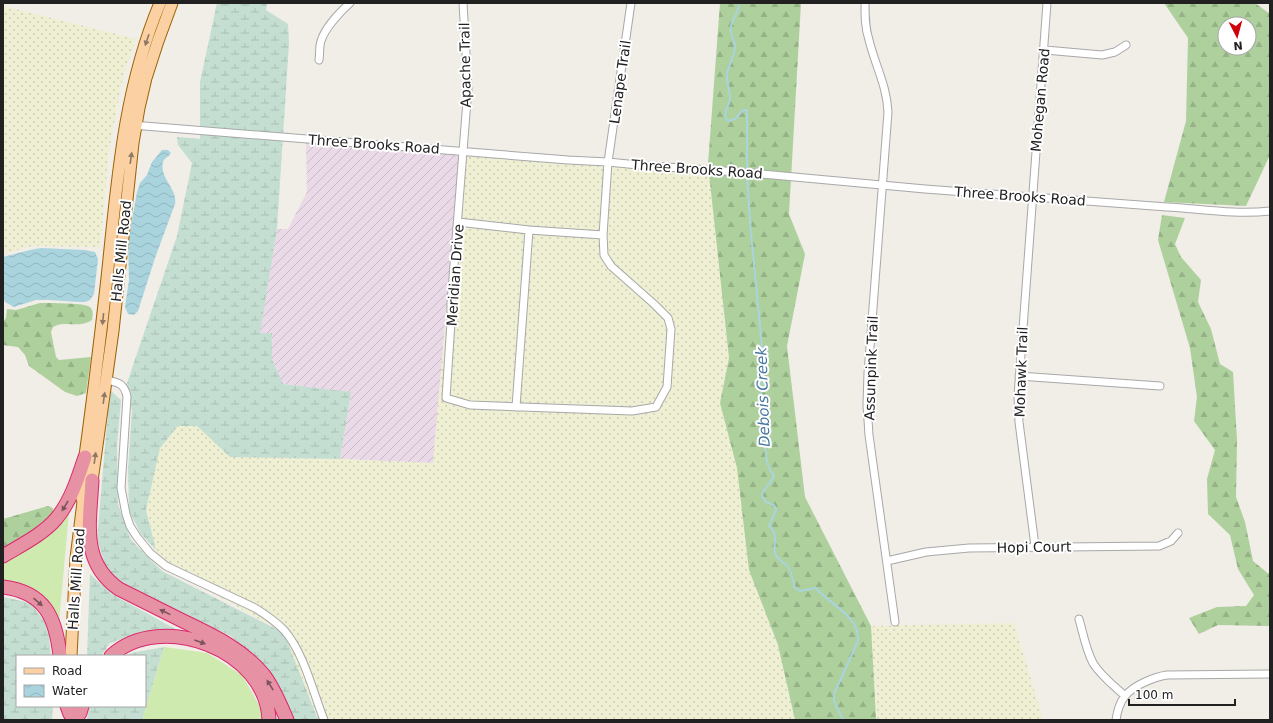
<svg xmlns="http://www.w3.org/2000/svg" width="1273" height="723" font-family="'DejaVu Sans',sans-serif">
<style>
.industrial{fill:url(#industrial-furrows)}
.farmland{fill:url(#farmland-dots)}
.grass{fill:#ceeaae}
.forest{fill:url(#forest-firs);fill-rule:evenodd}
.wetland{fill:url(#wetland-marsh)}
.water{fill:url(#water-waves)}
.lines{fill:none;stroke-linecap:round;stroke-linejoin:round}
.stream{stroke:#a9d4de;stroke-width:2}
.street-casing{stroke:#a8a8a8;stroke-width:9}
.primary-casing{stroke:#9b6102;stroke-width:13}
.highway-casing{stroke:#da296e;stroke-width:15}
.street{stroke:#fff;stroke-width:7}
.primary{stroke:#fbd0a2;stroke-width:11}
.highway{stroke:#e791a5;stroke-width:13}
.oneway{fill:#8e7862}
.oneway2{fill:#7a535c}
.labels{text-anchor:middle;stroke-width:4;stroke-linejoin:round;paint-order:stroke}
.street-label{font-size:14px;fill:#212121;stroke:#fff}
.water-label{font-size:15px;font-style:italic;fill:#4778a0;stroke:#fff}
</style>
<defs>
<pattern id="industrial-furrows" width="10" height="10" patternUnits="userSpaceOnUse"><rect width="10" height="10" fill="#ead9e7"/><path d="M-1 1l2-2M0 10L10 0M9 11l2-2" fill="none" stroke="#c8bac6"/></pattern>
<pattern id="farmland-dots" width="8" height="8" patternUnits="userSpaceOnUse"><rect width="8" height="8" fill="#eeefd3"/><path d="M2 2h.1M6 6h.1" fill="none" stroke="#cccdb5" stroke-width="1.8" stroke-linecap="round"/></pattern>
<pattern id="forest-firs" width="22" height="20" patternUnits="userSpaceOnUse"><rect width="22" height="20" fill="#aed09d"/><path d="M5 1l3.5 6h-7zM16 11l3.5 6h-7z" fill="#95b287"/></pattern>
<pattern id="wetland-marsh" width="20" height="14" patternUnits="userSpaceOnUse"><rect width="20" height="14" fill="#c4dfd1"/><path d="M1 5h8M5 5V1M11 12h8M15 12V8" fill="none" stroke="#a8bfb3"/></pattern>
<pattern id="water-waves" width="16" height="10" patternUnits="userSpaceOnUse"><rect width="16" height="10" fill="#a9d4de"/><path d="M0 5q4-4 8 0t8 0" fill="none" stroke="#91b6be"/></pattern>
</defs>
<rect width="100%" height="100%" fill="#f1ede7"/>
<path class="industrial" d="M306 141 460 154 433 463 340 459 351 393 282 384 272 359V333H259L277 229H288L307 192Z"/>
<path class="farmland" d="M3 6 136 39 123 77 117 106 109 151 100 247 32 246 3 254Z
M460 154 708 164 729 358 720 403 737 468 749 570 778 645 795 720H318L284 633 159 563 146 510 160 448 178 426H197L231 457 340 459 433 463Z
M1014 623 1043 720H876L871 626Z"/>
<path class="grass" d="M69 512 59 622 21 584 3 585V564L23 552Z
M164 647 207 653 242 675 263 712 262 720H142Z"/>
<path class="forest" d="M720 3H801L789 214 805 254 787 346 805 497 871 626 876 720H795L778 645 749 570 737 468 720 403 729 358 708 164Z
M1164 3H1255L1270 14V155L1246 206 1164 202 1186 121 1188 38ZM1225 24H1249V48H1225Z
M1162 215 1185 218 1175 244 1181 257 1201 280 1198 302 1211 329 1220 364 1233 372 1237 440 1236 497 1245 522 1253 561 1270 575V626L1218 625 1199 634 1189 618 1217 607 1246 606 1254 595 1238 569 1230 535 1208 514 1207 479 1215 450 1194 421 1197 397 1190 348 1158 240Z
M40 303C50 303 80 303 88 306 94 309 93 315 92 320 79 329 65 320 53 327L51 332 56 357 59 360 91 357 86 393 77 396 65 392 29 366 25 355 18 347 3 345V322L6 318 7 309 16 310Z
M48 506 53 508V514L47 522 3 551V519Z"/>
<path class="wetland" d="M217 3H267L266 10 288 24 289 43 277 229 260 333H272V359L283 384 351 392 340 459 230 457 197 426H178L160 448 146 510 156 550 141 534 129 510 128 470 132 411 127 383 177 236 192 163 178 145 177 137 200 139V82Z
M110 390 121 400 117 445 118 504 131 540 162 571 284 633 318 720H294L271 675 231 636 145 598 107 571 97 539Z
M90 574 112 594 177 630 139 633 110 643 101 656H87Z
M3 597 31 603 48 627 51 656H17V706H53L52 720H3Z
M164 647 142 720H87L89 706H145V656H127L131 653Z"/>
<path class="water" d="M162 150H168L171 153C169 157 164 158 163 162 159 178 178 189 175 204L155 258 138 311 134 315 128 314 125 307 129 280 128 242 137 192 140 183 147 175 152 162Z
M41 248 85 250 95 252 98 259 94 294 90 300 85 302H78L50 300H36L14 307 5 302 3 297V257L30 250Z"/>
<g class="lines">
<path class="stream" d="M739 3C739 13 733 17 731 26 729 34 735 39 735 47 734 56 729 65 727 74 726 82 730 90 730 98 730 106 721 113 728 121L735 119 743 110H747V169
M747 175 750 222 763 358 761 394 765 447 767 462 770 470 774 475C772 484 763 487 762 496L766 502C771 504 775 504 776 510L769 526C779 534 773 543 775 553 776 559 784 562 788 567 792 572 793 582 795 588L800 591 816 588C829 604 860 616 858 641L834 694V701L843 720"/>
<g class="street-casing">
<path id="street" d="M463 3 468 88 451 303V322L446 398 470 405 632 411 656 407 667 387 671 329 668 318 654 304 611 266 604 255 603 235 608 162 631 3
M865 3C865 16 865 28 869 40 875 65 887 86 888 112L868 373 867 405 869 435 895 622
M1045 50 1102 55 1115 52 1126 45
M319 60C320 54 319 47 321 41 325 28 340 12 350 3
M132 125 568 160 608 162 638 165 752 173 925 189 1167 207C1201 209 1236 215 1270 211
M458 222 529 230
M1019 376 1160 386
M106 380C118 382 125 384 127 397L121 488 126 514 130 526 137 537 150 553 166 566 255 608C265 614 275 621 284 630 304 653 313 692 324 720
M516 407 529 230 603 235
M1035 546 1019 422 1018 396 1047 3
M887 561 926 552 969 548 1159 546 1171 541 1178 533
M1079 619C1083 633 1086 650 1093 663 1101 676 1114 686 1125 696
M1116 720C1117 713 1120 702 1125 696 1134 685 1154 677 1167 675L1270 674"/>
</g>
<g class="primary-casing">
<path id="primary" d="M91 488 113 331 133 143 139 108 146 78 158 41 172 3
M71 656 76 558 83 502 80 492C90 421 99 350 107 278 117 184 123 91 160 3"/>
</g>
<g class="highway-casing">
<path id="highway" d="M92 480C90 522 80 562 119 589 141 600 163 611 185 622 214 636 242 649 263 674 274 688 280 704 287 720
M3 556C21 545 42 535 56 519 71 501 78 478 85 457
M3 587C45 592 56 618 60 656
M111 656C161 610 267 650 269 720
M67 706 70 714
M75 720 80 713 82 706"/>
</g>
<use href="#street" class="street"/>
<use href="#primary" class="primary"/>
<use href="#highway" class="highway"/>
</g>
<defs><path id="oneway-solid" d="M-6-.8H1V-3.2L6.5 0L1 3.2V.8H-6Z"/></defs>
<g class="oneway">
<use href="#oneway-solid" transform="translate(147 40) rotate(109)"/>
<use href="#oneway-solid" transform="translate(131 158) rotate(-82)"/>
<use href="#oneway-solid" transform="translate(103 319) rotate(96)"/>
<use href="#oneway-solid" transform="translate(104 398) rotate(-82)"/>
<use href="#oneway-solid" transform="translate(95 458) rotate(-82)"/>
</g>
<g class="oneway2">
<use href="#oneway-solid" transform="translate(65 506) rotate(121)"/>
<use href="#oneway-solid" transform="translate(38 602) rotate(41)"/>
<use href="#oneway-solid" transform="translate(165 612) rotate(-154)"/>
<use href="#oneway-solid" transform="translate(200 642) rotate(20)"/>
<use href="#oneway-solid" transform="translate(270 685) rotate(-122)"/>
</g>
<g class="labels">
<g class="street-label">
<text transform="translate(465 65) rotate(-91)" y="5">Apache Trail</text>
<text transform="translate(620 82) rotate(-82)" y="5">Lenape Trail</text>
<text transform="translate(1040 100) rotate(-85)" y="5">Mohegan Road</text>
<text transform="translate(374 144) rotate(4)" y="5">Three Brooks Road</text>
<text transform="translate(697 169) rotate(4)" y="5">Three Brooks Road</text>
<text transform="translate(1020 196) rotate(4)" y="5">Three Brooks Road</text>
<text transform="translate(121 251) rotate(-84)" y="5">Halls Mill Road</text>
<text transform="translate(455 275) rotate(-86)" y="5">Meridian Drive</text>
<text transform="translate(871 368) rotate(-88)" y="5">Assunpink Trail</text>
<text transform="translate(1021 372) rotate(-88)" y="5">Mohawk Trail</text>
<text transform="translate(1034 547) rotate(-1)" y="5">Hopi Court</text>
<text transform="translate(76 579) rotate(-86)" y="5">Halls Mill Road</text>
</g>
<g class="water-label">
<text transform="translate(763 397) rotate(-92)" y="5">Debois Creek</text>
</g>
</g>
<rect width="1273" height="723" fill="none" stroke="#212121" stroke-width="8"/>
<rect x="16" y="655" width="130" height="52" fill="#ffffff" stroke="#a6a6a6"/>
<rect x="24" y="668" width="20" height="6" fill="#fbd0a2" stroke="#a6a6a6"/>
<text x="52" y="675" font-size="12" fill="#212121">Road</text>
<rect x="24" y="685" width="20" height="12" fill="url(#water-waves)" stroke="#a6a6a6"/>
<text x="52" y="695" font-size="12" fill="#212121">Water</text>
<g transform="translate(1237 36) rotate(174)"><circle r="19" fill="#ffffff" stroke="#a6a6a6"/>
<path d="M0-3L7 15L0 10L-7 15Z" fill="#cf020c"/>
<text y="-6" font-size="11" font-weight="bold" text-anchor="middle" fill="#212121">N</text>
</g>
<path d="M1129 699v6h106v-6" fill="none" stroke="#212121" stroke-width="2"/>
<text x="1135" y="699" font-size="12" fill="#212121" stroke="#ffffff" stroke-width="3" paint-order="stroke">100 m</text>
</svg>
